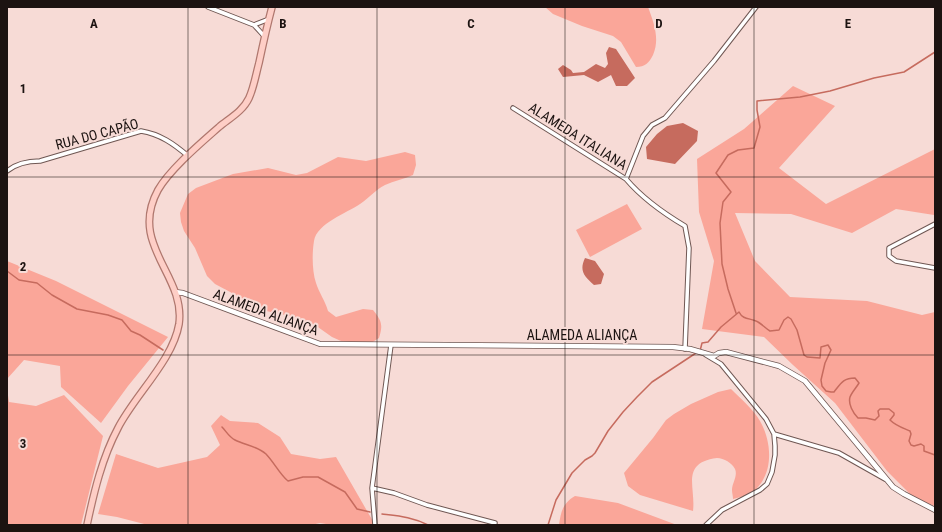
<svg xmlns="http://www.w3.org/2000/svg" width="942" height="532" font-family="'Roboto Condensed',sans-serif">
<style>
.green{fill:#faa699}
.water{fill:#c66b5e}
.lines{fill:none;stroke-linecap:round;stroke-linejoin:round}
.stream{stroke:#c66b5e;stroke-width:1.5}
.minor-casing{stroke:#6f5753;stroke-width:5.5}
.tertiary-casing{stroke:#6f5753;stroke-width:6}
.primary-casing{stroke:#af776e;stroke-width:8}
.minor{stroke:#fff;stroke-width:3.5}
.tertiary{stroke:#fff;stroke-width:4.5}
.primary{stroke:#fecec6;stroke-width:5.5}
.grid{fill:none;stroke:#1c1311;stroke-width:1;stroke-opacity:0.55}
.labels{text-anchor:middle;stroke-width:4;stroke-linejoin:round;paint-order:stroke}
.street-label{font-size:14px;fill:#1c1311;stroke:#f7dbd6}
.grid-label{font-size:13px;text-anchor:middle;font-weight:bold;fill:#1c1311;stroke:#f7dbd6;stroke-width:4;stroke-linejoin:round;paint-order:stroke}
</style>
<rect width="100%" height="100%" fill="#f7dbd6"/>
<path class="green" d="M545 7H648C654 23 660 39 653 55 649 63 645 67 636 67L621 42 613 36 582 26 553 14Z
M793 86 835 106 779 168 826 204 935 149 934 215 896 209 852 233 791 214 735 213 755 261 790 297 867 301 922 315 935 312V506L914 498 887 471 835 403 793 365 764 337 702 329 714 261 699 212 697 159 744 129Z
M405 152 415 155 416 165 413 175C404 179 394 181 385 185 375 190 369 198 360 204 347 213 317 223 314 241 312 253 312 271 316 283 319 293 325 300 328 311L336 317 363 309 373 310C382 321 383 325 379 338L371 343 350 342 341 341 332 337 315 325 295 317 266 311 215 284 207 276 195 248 184 231 181 222 180 213 188 194 196 188 233 174 268 168 296 175 307 173 338 157 366 161Z
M627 204 642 229 590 257 576 230Z
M7 261 56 281 168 337 128 386 101 423 61 387 60 366 24 360 7 379Z
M7 389 9 402 36 406 64 395 103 436 81 525H7Z
M731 389C741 399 753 409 760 421 771 440 774 469 758 487 753 494 741 497 733 499 733 496 732 493 732 490 732 483 738 476 735 469 732 463 724 458 717 458 680 463 696 487 693 511L640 495 628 486 624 473 653 438 666 420 674 414 691 404 718 392Z
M221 415 230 421 258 423 280 437 291 454 320 459 336 457 374 523 371 525H332L320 523 311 525H148L117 517 98 514 116 454 158 468 207 457 220 445 211 426Z
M575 496 618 503 677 525H559C561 511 563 503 575 496Z"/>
<path class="water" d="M609 47 616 49 635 78 627 86H616L611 75 598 82 584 75 563 77 558 69 563 65 571 70 573 73 584 72 596 64 605 68 608 64 606 53Z
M683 123 698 131 697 141 675 164 647 159 646 147 657 134 667 126Z
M585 258 595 261 604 274 601 284 594 285C584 276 579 271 585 258Z"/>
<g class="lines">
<path class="stream" d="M7 271 19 280 37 283 52 295 77 309 108 315 122 320 131 331 140 335 163 350
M736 313 728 289 722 264 720 223 723 202 731 192 716 173 728 155 738 150 754 148 760 127 757 110V101L800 97 830 91 874 78 904 72 935 52
M700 351 702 343 708 342 721 327 739 312C743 320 750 318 756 321 761 323 765 328 770 331L779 330 784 320 788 317 791 319 797 330 804 355 807 357 820 358 821 347 828 345 831 350 825 363 821 380 822 386 826 391 831 392H834C841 383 843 378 855 378L859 383C856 388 852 392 850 397 848 404 853 413 858 418H866L875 420 879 416 878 411 880 409H889L894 413V415L890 420C896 426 903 428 910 431L911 434 909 441 911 445 914 446 921 444 924 446V451L935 455
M222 427C226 431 229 437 235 440 245 445 257 446 266 454 273 461 281 476 288 481L303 477H318L345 492 357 509 370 512
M382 514C399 516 413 517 428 525
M548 525 556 500 572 473 585 460 592 456 595 453 608 431 623 412 637 397 652 382 696 353"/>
<g class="minor-casing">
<path id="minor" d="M208 7 254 25 265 37
M254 25 269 19
M513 108 626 179C643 199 663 213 685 226L689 248 685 349
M7 171C17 163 28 161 40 161L141 131C160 134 174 144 188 156
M626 179 643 136 652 125 665 118 714 61 756 7
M935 224 889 248V256L896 261 935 268
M706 355 721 364 766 419 774 434 775 446V455L772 472 767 484 760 490 722 510 706 525
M774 434 839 453 885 479
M372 488 394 493 427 505 495 523
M375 525 372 488 391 345"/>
</g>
<g class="tertiary-casing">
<path id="tertiary" d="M175 292 183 293 320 344 673 347 690 349 714 356 719 353 726 352 779 366 805 381 893 487 904 494 935 510"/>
</g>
<g class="primary-casing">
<path id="primary" d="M87 525C94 492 102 458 118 428 135 395 173 360 179 324 186 275 128 245 158 190 170 169 201 143 219 127 230 118 243 111 249 98 254 87 256 74 259 63 263 44 267 26 272 7"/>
</g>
<use href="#minor" class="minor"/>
<use href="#tertiary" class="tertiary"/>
<use href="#primary" class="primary"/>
</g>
<path class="grid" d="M188 7V525M377 7V525M565 7V525M754 7V525M7 177H935M7 355H935"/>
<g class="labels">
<g class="street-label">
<text transform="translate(97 134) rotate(-15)" y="5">RUA DO CAPÃO</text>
<text transform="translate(578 136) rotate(32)" y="5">ALAMEDA ITALIANA</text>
<text transform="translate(266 312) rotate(20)" y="5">ALAMEDA ALIANÇA</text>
<text x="582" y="340">ALAMEDA ALIANÇA</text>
</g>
</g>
<g class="grid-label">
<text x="94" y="28">A</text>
<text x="283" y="28">B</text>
<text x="471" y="28">C</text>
<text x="659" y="28">D</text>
<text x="848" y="28">E</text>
<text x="23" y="93">1</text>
<text x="23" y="271">2</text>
<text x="23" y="448">3</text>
</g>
<rect width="942" height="532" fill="none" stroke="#1c1311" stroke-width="16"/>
</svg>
